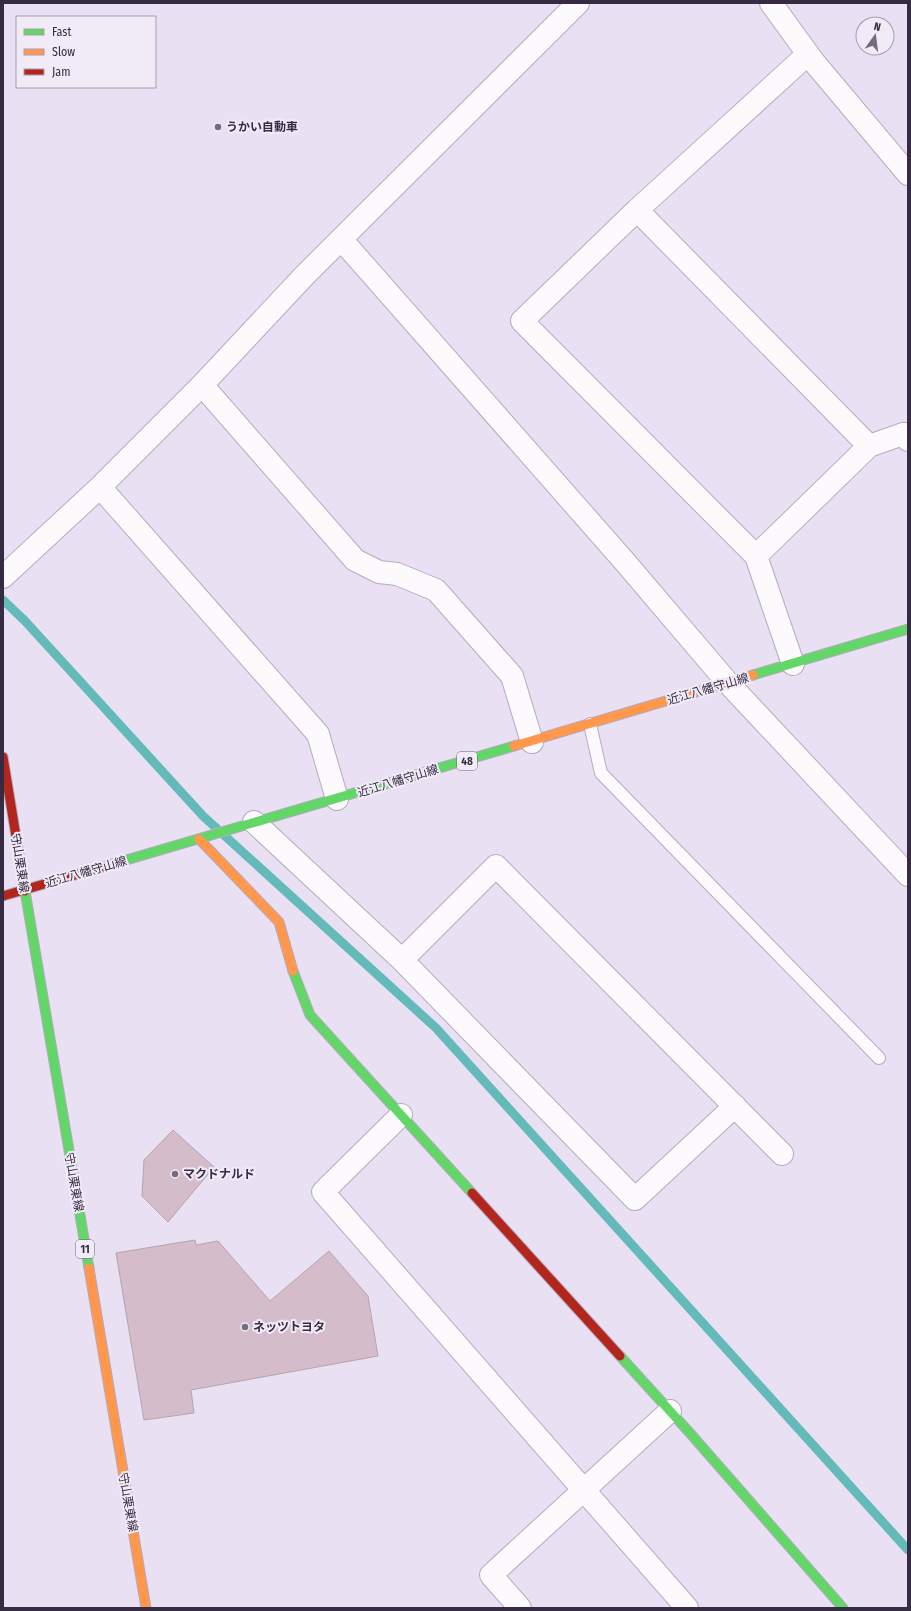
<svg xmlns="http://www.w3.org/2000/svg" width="911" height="1611" font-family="'Fira Sans Condensed','Noto Sans JP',sans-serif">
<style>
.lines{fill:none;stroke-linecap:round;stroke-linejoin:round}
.stream{stroke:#64bab8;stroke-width:9}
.building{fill:#d5bcca;stroke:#b5a4af}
.lane-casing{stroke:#b5abbf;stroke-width:14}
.street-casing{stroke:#b5abbf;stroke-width:24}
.fast-casing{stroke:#b5abbf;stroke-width:11}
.slow-casing{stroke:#b5abbf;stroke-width:11}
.jam-casing{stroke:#b5abbf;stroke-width:11}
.lane{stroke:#fcfafd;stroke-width:12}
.street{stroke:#fcfafd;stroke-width:22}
.fast{stroke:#63d668;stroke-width:9}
.slow{stroke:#ff974d;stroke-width:9}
.jam{stroke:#b3261e;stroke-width:9}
.poi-dot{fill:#756a80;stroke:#f0ebf7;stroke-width:1.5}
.labels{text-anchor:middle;stroke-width:4;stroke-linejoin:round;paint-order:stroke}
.shield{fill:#f0ebf7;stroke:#6e6578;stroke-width:1}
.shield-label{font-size:11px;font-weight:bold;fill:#362b42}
.poi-label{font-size:12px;font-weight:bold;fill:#362b42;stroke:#f0ebf7;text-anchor:start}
.street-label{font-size:12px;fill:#362b42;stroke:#f0ebf7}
</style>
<rect width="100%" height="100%" fill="#eae0f4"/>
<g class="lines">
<path class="stream" d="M3 600 25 621 203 816 436 1028 908 1550"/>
</g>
<path class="building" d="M173 1130 214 1167 168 1222 142 1196 144 1160Z
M195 1240 196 1245 218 1241 270 1301 329 1251 368 1296 378 1356 191 1390 194 1413 144 1420 116 1253Z"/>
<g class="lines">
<g class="lane-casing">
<path id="lane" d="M590 724 601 773 879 1058"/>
</g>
<g class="street-casing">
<path id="street" d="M771 3 813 61 908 174
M808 54 637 210 522 321 756 556 869 446 903 434 908 440
M637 210 869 446
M341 239 625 562 728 683 908 875
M202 385 355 560 379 572 397 574 436 590 512 676 532 742
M100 487 318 734 337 799
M756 556 793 664
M3 577 100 487 202 385 305 275 578 3
M254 822 402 960 496 866 782 1154
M402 960 635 1199 735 1106
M401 1115 323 1192 687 1608
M520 1608 491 1575 670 1411"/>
</g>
<g class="fast-casing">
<path id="fast" d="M753 675 908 629
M123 861 514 746
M25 891 89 1268
M293 971 310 1015 472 1193
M620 1356 689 1432 843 1608"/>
</g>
<g class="slow-casing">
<path id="slow" d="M514 746 753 675
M199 839 279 922 293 971
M89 1268 146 1608"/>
</g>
<g class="jam-casing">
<path id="jam" d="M3 757 25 891
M3 896 123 861
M472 1193 620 1356"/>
</g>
<use href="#lane" class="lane"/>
<use href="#street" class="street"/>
<use href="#fast" class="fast"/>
<use href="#slow" class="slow"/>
<use href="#jam" class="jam"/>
</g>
<g class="poi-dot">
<circle cx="218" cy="127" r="4"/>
<circle cx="175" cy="1174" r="4"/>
<circle cx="245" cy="1327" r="4"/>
</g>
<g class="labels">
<g class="shield">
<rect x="457" y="752" width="20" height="18" rx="3"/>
<rect x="76" y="1240" width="18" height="18" rx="3"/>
</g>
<g class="shield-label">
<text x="467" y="765">48</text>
<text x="85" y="1253">11</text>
</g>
<g class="poi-label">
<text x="226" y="131">うかい自動車</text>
<text x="183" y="1178">マクドナルド</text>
<text x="253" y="1331">ネッツトヨタ</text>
</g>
<g class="street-label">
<text transform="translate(708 689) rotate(-16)" y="4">近江八幡守山線</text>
<text transform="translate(398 781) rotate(-17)" y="4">近江八幡守山線</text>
<text transform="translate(20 863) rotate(81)" y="4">守山栗東線</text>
<text transform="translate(86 872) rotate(-16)" y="4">近江八幡守山線</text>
<text transform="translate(74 1182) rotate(80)" y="4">守山栗東線</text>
<text transform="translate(128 1502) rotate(80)" y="4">守山栗東線</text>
</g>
</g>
<rect width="911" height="1611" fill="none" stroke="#362b42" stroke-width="8"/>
<rect x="16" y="16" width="140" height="72" fill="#f0ebf7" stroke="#a69eaf"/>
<rect x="24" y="29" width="20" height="6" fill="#63d668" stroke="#a69eaf"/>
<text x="52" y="36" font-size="12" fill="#362b42">Fast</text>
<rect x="24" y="49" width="20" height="6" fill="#ff974d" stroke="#a69eaf"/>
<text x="52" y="56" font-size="12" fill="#362b42">Slow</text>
<rect x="24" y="69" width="20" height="6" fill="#b3261e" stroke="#a69eaf"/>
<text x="52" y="76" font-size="12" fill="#362b42">Jam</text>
<g transform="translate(875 36) rotate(14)"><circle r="19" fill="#f0ebf7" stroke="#a69eaf"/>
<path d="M0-3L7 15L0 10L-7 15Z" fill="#756a80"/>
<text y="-6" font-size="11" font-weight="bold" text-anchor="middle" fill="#362b42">N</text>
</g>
</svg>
